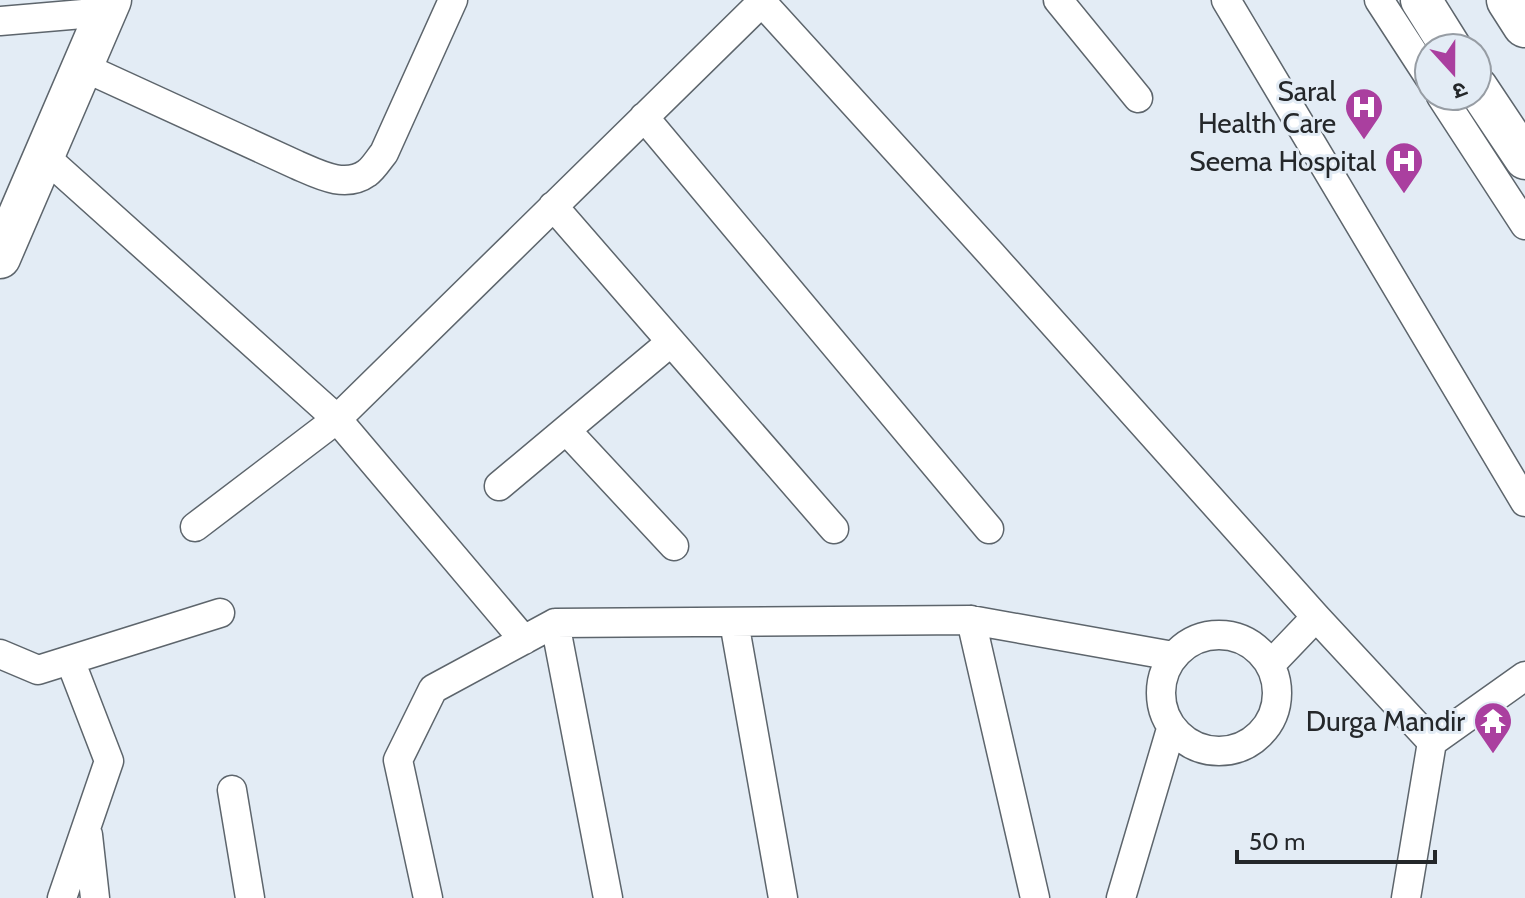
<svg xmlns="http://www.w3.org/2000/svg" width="1525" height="898" font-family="Cabin,'Noto Sans Devanagari',sans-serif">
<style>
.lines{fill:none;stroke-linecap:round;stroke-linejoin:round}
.street-casing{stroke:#5d656c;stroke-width:31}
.secondary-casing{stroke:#5d656c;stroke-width:43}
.highway-casing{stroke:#5d656c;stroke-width:47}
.street{stroke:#fff;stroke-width:28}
.secondary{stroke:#fff;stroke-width:40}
.highway{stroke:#fff;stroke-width:44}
.labels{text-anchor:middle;stroke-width:6;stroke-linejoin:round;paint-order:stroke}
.poi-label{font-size:28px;fill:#24272a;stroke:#e3ecf5;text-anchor:end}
</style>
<rect width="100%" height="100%" fill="#e3ecf5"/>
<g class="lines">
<g class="street-casing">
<path id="street" d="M760 0 992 255 1316 617 1432 742
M1058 0 1138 98
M1226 0 1525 502
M1379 0 1429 77
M0 21 106 12
M81 66 297 165C318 174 345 189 367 173 373 169 379 159 384 153L453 0
M1441 96 1525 225
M644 117 989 529
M44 156 337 419 524 640
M553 206 834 529
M566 430 674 546
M499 486 671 342
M195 527 337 419 764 0
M971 620 1035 898
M734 622 783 898
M555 623 608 898
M1161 693a58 58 0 1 1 116 0a58 58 0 1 1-116 0Z
M0 654 38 670 220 613
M1271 664 1316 617
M232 790 250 898
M88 835 95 898
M62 898 109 761 70 660
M428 898 398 760 433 689 555 623 971 620 1173 656
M1121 898 1171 729
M1406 898 1432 742 1525 676"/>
</g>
<g class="secondary-casing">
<path id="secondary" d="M1421 0 1451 48
M1477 87 1525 159
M0 258 111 0"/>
</g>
<g class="highway-casing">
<path id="highway" d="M1509 0 1525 25"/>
</g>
<use href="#street" class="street"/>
<use href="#secondary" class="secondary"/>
<use href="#highway" class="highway"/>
</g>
<defs>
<g id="hospital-pin" transform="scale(2)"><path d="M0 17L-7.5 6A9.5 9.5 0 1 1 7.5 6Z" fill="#aa3f9f" stroke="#e3ecf5"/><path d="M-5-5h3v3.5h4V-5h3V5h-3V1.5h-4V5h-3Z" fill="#fff"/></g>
<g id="temple-pin" transform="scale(2)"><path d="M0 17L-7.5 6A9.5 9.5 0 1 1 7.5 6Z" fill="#aa3f9f" stroke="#e3ecf5"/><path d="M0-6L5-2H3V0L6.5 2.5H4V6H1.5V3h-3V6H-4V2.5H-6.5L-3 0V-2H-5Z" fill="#fff"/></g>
</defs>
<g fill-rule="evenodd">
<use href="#hospital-pin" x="1364" y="107"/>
<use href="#hospital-pin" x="1404" y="161"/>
<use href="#temple-pin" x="1493" y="721"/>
</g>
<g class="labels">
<g class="poi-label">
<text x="1336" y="101">Saral<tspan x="1336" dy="32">Health Care</tspan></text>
<text x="1376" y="171">Seema Hospital</text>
<text x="1465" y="731">Durga Mandir</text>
</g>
</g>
<g transform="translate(1453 72) rotate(159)"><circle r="38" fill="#e3ecf5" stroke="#979da4" stroke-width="2"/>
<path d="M0-6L14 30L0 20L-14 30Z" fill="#aa3f9f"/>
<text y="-12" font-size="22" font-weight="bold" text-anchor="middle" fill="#24272a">उ</text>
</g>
<path d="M1237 850v12h198v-12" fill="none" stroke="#24272a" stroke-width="4"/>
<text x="1249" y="850" font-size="24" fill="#24272a" stroke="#e3ecf5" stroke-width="6" paint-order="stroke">50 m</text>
</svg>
